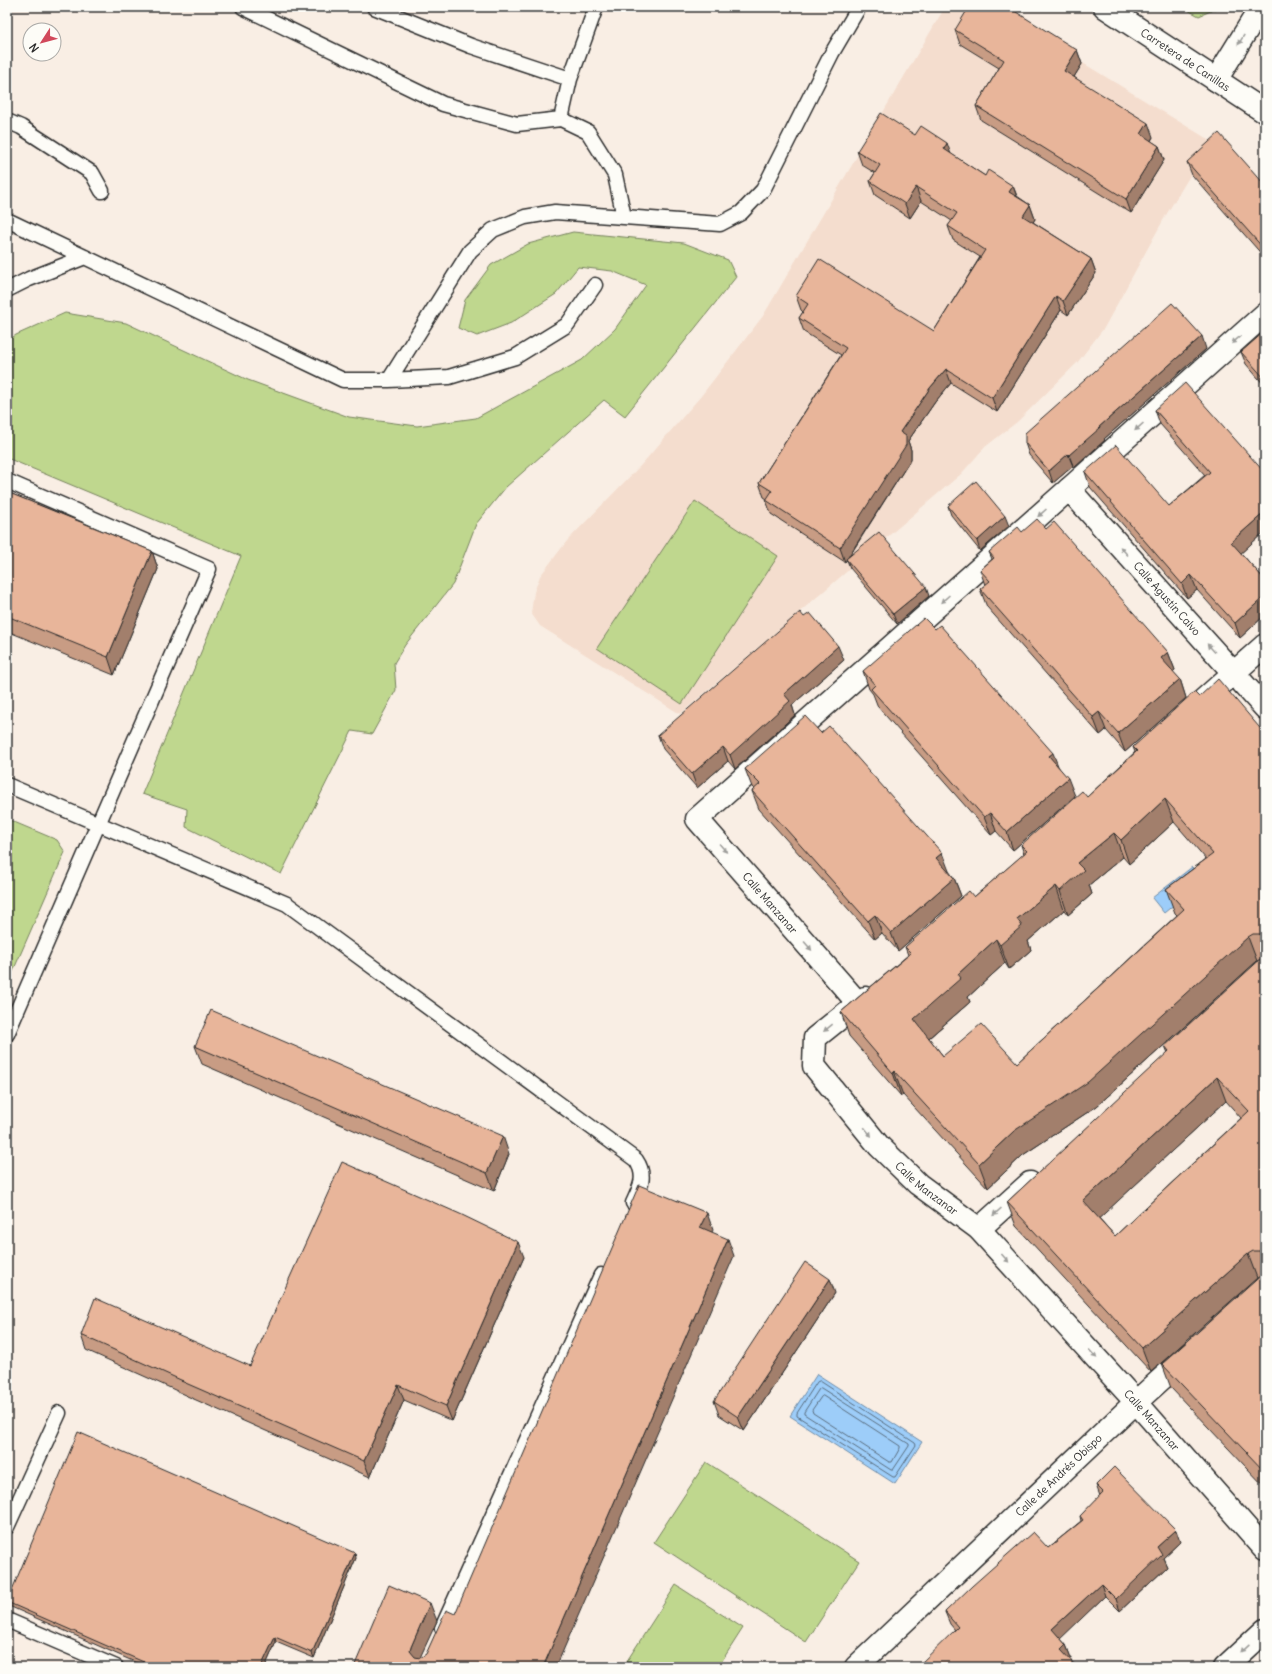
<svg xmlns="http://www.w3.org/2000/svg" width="1272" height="1674" font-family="Delius,sans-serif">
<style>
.built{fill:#f4ddce}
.green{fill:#bfd78e;stroke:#75815c}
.water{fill:#9dcdf9;stroke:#6f8ca7}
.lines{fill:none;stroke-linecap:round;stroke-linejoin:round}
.shore{stroke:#596c7d;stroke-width:1}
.service-casing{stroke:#2b2b2b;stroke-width:17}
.minor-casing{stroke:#2b2b2b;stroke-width:25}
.tertiary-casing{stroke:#2b2b2b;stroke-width:25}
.service{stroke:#fdfcf7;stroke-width:14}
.minor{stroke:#fdfcf7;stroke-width:22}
.tertiary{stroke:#fdfcf7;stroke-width:22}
.wall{fill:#c89c84;stroke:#2b2b2b;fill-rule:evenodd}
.shaded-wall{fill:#a27f6c;stroke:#2b2b2b}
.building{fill:#e8b59a;stroke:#2b2b2b;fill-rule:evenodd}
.oneway{fill:#9e9e9b}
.labels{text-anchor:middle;stroke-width:4;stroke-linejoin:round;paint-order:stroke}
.street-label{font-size:11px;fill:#2b2b2b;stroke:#fdfcf7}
</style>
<rect width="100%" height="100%" fill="#f9eee4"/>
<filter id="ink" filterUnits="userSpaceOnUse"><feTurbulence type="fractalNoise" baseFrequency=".025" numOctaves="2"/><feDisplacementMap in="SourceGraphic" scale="8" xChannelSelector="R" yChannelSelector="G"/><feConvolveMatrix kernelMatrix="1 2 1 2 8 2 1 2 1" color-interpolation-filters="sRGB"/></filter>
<g filter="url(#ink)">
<path class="built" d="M945 7H991L1211 141 1166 215 1104 328 1077 363 1017 422 985 447 961 474 680 714 540 626 531 613 534 592 540 576 567 541 642 464 701 396 763 316Z"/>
<path class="green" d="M1182 7H1220L1199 16Z
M573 232 684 243 728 260 736 277 625 416 604 400 506 487 476 524 453 584 405 645 394 663 396 690 372 734 352 731 281 874 186 827 187 809 142 794 241 556 7 458V341L16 335 65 313 126 323 248 380 349 417 417 426 476 418 582 360 615 329 646 285 612 271 578 267 556 294 511 323 477 336 458 328 465 300 491 265 528 244Z
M695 501 778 556 682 704 597 648Z
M7 819 57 840 65 852 7 985Z
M706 1462 859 1561 806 1642 654 1542Z
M676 1585 743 1628 718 1667H623Z"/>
<path class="water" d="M1192 867 1203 881 1164 913 1152 898Z
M817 1374 922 1442 895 1484 790 1416Z"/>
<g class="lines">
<path class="shore" d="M820 1381 915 1443 916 1445 895 1477H893L797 1416V1413L817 1382Z
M821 1388 909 1444V1446L893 1470H891L804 1414V1412L819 1389Z
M823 1396 900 1446V1448L892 1462H889L813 1413 812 1410 821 1397Z"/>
<g class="service-casing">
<path id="service" d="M243 7 443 104 517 124 561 119 588 132 615 175 624 217
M374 7 471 46 570 79
M561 119 570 79 596 7
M7 121 21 127 92 173 102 191
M7 220 343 380H389L449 377 515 357 567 325 595 285
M7 290 29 279 85 257
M389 380 470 251 493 230 525 217 555 212 720 224 741 213 763 190 832 53 859 7
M7 481 209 569 7 1034
M7 785 287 904 636 1160C647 1176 640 1188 633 1203
M7 1527 59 1413
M7 1620 116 1667
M442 1628 601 1275"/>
</g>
<g class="minor-casing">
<g id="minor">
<path d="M1216 80 1261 7"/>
<path id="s1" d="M1069 489 1265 708"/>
<path d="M1200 703 1265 645"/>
<path id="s2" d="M865 998 815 1038 814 1066 879 1146 918 1184 979 1229 1136 1402 1265 1549"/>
<path d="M858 1003 697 819 1069 489 1265 314"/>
<path d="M979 1229 1030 1183"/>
<path id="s3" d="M856 1667 1136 1402 1188 1355"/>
<path d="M1225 1667 1265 1630"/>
</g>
</g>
<g class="tertiary-casing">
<g id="tertiary">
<path id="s4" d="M1105 7 1265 112"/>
</g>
</g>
<use href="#service" class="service"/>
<use href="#minor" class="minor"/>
<use href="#tertiary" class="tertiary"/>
</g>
<path class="wall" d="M955 30 1077 50 1082 64 1074 77 1153 137 1151 141 1159 146 1164 160 1131 213 981 120 976 106 999 68 960 44Z
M915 135 951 154 985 176 1013 186 1017 196 1030 205 1035 219 1033 222 1091 259 1096 273 1068 315 1061 310 997 412 951 383 935 402 908 441 911 450V459L849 557 929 596 897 624 850 568 847 560 845 562 771 514 766 500 767 499 764 497 759 483 841 355 804 332 799 318 803 312 801 310 796 296 934 331 980 257 953 240 948 226 952 221 921 201 910 218 875 195 870 181 875 173 862 165 857 151Z
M1187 162 1265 185V258L1192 175Z
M1265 331V386L1246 364 1241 352Z
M1206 349 1104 439 1105 440 1074 468 1073 466 1053 483 1029 455 1025 443Z
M1155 410 1265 531 1241 553 1265 580V615L1240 638 1197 590 1187 598 1090 487 1085 472 1169 506 1205 475 1160 424Z
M7 492 152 551 158 569 114 675 7 631Z
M948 506 1009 526 980 551 951 515Z
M1046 529 1168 652 1175 670 1173 672 1180 679 1186 698 1125 752 1106 730 1100 735 987 607 980 589 985 585 980 570 992 559 989 552 1022 532Z
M844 660 792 705 795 715 735 769 728 761 697 788 663 749 658 735Z
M863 671 1058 766 1075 796 1013 850 996 831 991 835 878 707 873 694 869 689Z
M1199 697 1265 734V1487L1171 1388 1162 1364 1262 1275 1257 1278 1151 1372 1016 1226 1007 1202 1168 1053 1165 1046 1262 958 1257 961 1097 1106 1023 1155 988 1188 903 1095 901 1096 849 1036 841 1012 908 955 905 947 974 897 1024 854 1021 845 1087 797 1135 752 1133 747ZM1174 822 1206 859 1166 889 1175 913 1177 915 1017 1063 943 1056 929 1038 970 1002 968 997 1005 963 1009 969 1031 950 1028 941 1064 910 1068 915 1092 894 1089 885 1123 857 1129 864ZM1226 1101 1241 1118 1115 1236 1099 1218Z
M821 733 949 871 954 878 961 896 898 951 882 933 875 939 759 809 752 791 754 789 752 787 745 769Z
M195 1046 509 1154 494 1191 202 1064Z
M524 1257 452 1421 404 1400 370 1477 187 1396 186 1395 86 1350 81 1335 250 1366Z
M835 1293 744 1431 719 1415 714 1401Z
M1096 1485 1180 1542 1163 1558 1167 1567 1120 1611 1105 1596 1060 1638 1066 1645 1071 1658 1069 1659 955 1630 950 1624 945 1612 1048 1548 1081 1521 1080 1516 1100 1496Z
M356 1558 314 1658 276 1642 265 1667H146L9 1606 7 1602Z"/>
<path class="shaded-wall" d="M1077 50 1082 64 1069 85 1064 71Z
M1148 123 1153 137 1146 148 1141 134Z
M947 143 952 157 944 149Z
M1159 146 1164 160 1131 213 1126 199Z
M1013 186 1018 200 1009 192Z
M916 187 921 201 910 218 905 204Z
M1030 205 1035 219 1028 230 1023 216Z
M1091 259 1096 273 1068 315 1063 301Z
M1056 296 1061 310 997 412 992 398Z
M1202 336 1206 349 1104 439 1105 440 1074 468 1069 455 1099 427Z
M946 369 951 383 935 402 908 441 911 450V459L845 562 840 548 900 432 930 388Z
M1068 454 1073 466 1053 483 1049 471Z
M1265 512V531L1237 557 1231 542Z
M1005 516 1009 526 980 551 977 541Z
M152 551 158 569 114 675 108 657Z
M1191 575 1197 590 1187 598 1182 584Z
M926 587 929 596 897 624 893 614Z
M1265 596V615L1240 638 1235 623Z
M838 646 844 660 792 705 795 715 735 769 730 755 784 694Z
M1168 652 1175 670 1168 676 1161 658Z
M1180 679 1186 698 1125 752 1118 733Z
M1099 712 1106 730 1100 735 1093 717Z
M723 747 728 761 697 788 692 774Z
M1053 753 1060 771 1049 756Z
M1068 778 1075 796 1013 850 1007 832Z
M1165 799 1174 822 1129 864 1121 840Z
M990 813 996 831 991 835 984 817Z
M1114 833 1123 857 1089 885 1092 894 1068 915 1060 891 1077 863Z
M942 853 949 871 943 876 936 858Z
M954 878 961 896 898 951 891 933Z
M1056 886 1064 910 1028 941 1031 950 1009 969 1000 945 1017 919Z
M875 915 882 933 875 939 868 921Z
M1248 937 1257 961 1097 1106 1023 1155 988 1188 979 1164 1014 1131Z
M996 939 1005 963 968 997 970 1002 923 1043 914 1019 958 974Z
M894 1071 903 1095 901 1096 893 1073Z
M1217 1077 1226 1101 1092 1225 1083 1201Z
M503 1136 509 1154 494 1191 487 1173Z
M707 1213 713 1230 706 1244 700 1227Z
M728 1239 734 1256 556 1667H543Z
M518 1242 524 1257 452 1421 446 1406Z
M1248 1254 1257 1278 1151 1372 1142 1348Z
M830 1279 835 1293 744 1431 738 1417Z
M398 1385 404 1400 370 1477 364 1461Z
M1176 1530 1180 1542 1163 1558 1167 1567 1120 1611 1116 1599 1157 1547Z
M355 1553 356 1558 314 1658 312 1653Z
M1101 1584 1105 1596 1057 1642 1052 1629Z
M430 1603 437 1621 417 1664 410 1651 411 1647Z
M275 1637 276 1642 265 1667H261Z
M1066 1645 1071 1658 1065 1663 1061 1650Z"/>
<path class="building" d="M969 7H1008L1077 50 1064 71 1148 123 1141 134 1159 146 1126 199 976 106 1004 60 955 30Z
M881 113 915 135 921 126 947 143 944 149 985 176 988 170 1013 186 1009 192 1030 205 1023 216 1091 259 1063 301 1056 296 992 398 946 369 930 388 900 432 906 436V445L840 548 766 500 772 491 759 483 846 348 799 318 808 304 796 296 819 259 934 331 985 250 948 226 957 213 916 187 905 204 870 181 880 165 857 151Z
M1219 133 1265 185V250L1187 162Z
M1172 303 1202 336 1099 427 1100 428 1069 455 1068 454 1049 471 1025 443V433Z
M1265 331V379L1241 352Z
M1185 383 1265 473V512L1231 542 1265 580V596L1235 623 1191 575 1182 584 1085 472 1116 445 1169 506 1210 472 1155 410Z
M976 481 1005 516 977 541 948 506Z
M7 492 152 551 108 657 7 616Z
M1037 519 1046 529 1054 522 1168 652 1161 658 1180 679 1118 733 1099 712 1093 717 980 589 990 581 980 570 994 558 989 552 1018 527 1022 532Z
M879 532 926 587 893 614 846 559Z
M800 612 804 617 810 613 838 646 784 694 790 701 730 755 723 747 692 774 658 735Z
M924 618 935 629 940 625 1053 753 1049 756 1068 778 1007 832 990 813 984 817 871 689 875 685 863 671Z
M1218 679 1265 734V938L1260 934H1253L1248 937 1088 1082 1014 1131 979 1164 894 1071 893 1073 841 1012 911 953 905 947 969 891 974 897 1027 851 1021 845 1082 791 1087 797 1137 751 1133 747 1194 692 1199 697ZM1165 799 1213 854 1166 889 1184 909 1017 1063 981 1024 943 1056 914 1019 961 978 958 974 996 939 1000 945 1022 926 1017 919 1056 886 1060 891 1084 870 1077 863 1114 833 1121 840Z
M805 716 821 733 829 726 942 853 936 858 954 878 891 933 875 915 868 921 752 791 760 784 745 769Z
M1265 955V1255L1260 1251H1253L1248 1254 1142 1348 1007 1202 1169 1051 1165 1046ZM1217 1077 1249 1111 1115 1236 1083 1201Z
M211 1010 503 1136 487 1173 195 1046Z
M342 1162 460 1214 518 1242 446 1406 398 1385 364 1461 181 1381H183L81 1335 95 1298 250 1366Z
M639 1185 707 1213 700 1227 728 1239 543 1667H354L389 1585 430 1603 411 1647 410 1651 415 1657 420 1658 426 1654 446 1610 455 1614Z
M805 1262 830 1279 738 1417 714 1401Z
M1265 1272V1472L1162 1364Z
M78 1432 355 1553 312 1653 275 1637 261 1667H155L7 1602Z
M1114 1467 1176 1530 1157 1547 1162 1555 1116 1599 1101 1584 1052 1629 1066 1645 1061 1650 1077 1667H917L958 1627 945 1612 972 1586 1033 1532 1048 1548 1083 1520 1080 1516 1103 1492 1096 1485Z"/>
<defs><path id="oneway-solid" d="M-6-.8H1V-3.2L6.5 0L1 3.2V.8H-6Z"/></defs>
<g class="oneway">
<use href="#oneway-solid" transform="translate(1241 40) rotate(122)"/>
<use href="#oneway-solid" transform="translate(1236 340) rotate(138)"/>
<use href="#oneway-solid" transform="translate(1139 427) rotate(138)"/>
<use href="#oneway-solid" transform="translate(1042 513) rotate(138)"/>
<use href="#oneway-solid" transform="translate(1124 551) rotate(-132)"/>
<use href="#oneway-solid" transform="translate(945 599) rotate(138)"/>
<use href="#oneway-solid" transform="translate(1211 648) rotate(-132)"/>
<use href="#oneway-solid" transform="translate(723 848) rotate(49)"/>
<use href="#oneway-solid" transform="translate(808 946) rotate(49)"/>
<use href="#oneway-solid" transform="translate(828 1028) rotate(141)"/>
<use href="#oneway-solid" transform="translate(868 1132) rotate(51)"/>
<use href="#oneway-solid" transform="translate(997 1212) rotate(138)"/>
<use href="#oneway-solid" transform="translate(1005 1258) rotate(48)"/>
<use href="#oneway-solid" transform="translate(1093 1354) rotate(48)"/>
<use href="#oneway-solid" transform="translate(1245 1648) rotate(137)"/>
</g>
</g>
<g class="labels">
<g class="street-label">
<text dy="4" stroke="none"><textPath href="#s4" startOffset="96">Carretera de Canillas</textPath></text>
<text dy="4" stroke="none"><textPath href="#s1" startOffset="147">Calle Agustín Calvo</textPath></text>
<text transform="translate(770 903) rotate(49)" y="4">Calle Manzanar</text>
<text dy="4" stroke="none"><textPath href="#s2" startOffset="259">Calle Manzanar</textPath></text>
<text dy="4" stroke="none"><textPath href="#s2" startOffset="583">Calle Manzanar</textPath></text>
<text dy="4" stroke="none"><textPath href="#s3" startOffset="279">Calle de Andrés Obispo</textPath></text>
</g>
</g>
<rect width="1272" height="1674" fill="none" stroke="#fdfcf7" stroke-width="24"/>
<rect x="12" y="12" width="1248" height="1650" fill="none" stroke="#2b2b2b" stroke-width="1.5" filter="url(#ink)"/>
<g transform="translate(42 42) rotate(234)"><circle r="19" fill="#fdfcf7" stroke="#a9a8a5"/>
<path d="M0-3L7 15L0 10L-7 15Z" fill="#d1495b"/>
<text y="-6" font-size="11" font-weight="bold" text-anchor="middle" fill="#2b2b2b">N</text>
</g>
</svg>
